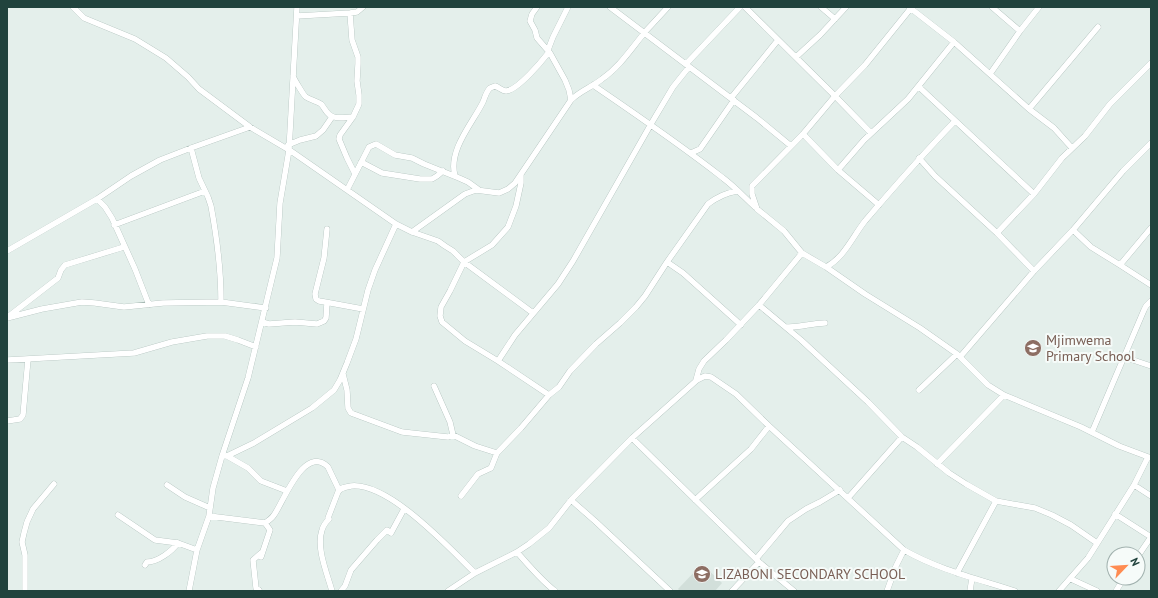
<svg xmlns="http://www.w3.org/2000/svg" width="1158" height="598" font-family="'PT Sans',sans-serif">
<style>
.built{fill:#d2dfda}
.lines{fill:none;stroke-linecap:round;stroke-linejoin:round}
.minor-casing{stroke:#a6b8b3;stroke-width:6}
.minor{stroke:#fff;stroke-width:5.5}
.labels{text-anchor:middle;stroke-width:4;stroke-linejoin:round;paint-order:stroke}
.education-label{font-size:14px;fill:#785e54;stroke:#f6fbf9;text-anchor:start}
</style>
<rect width="100%" height="100%" fill="#e4efeb"/>
<path class="built" d="M702 564 722 583 715 591H680L678 589Z"/>
<g class="lines">
<g class="minor-casing">
<path id="minor" d="M73 7 84 18 135 39 166 58 188 77 199 89 250 127 289 150
M537 7 532 14 530 21 535 30 537 38 550 53 565 80 569 90 571 100
M610 7 757 118 791 146
M745 7 835 96 871 133
M821 7 835 19
M909 7 954 42 1029 109 1054 128 1072 148
M992 7 1020 31
M911 8 865 65 835 96 803 134 752 186V194L757 209 784 231 802 253 826 267 865 294 920 328 957 354 988 385 1004 395 1081 427 1119 446 1151 458
M350 13 352 40 358 57V64L357 81 359 95V104L353 117 340 135 339 139 347 158 355 174
M297 16 350 13 357 12 363 7
M548 50 553 37 568 7
M796 57 820 35 846 7
M686 64 740 7
M990 74 1020 31 1039 7
M293 76C294 79 304 96 306 97 311 100 316 101 321 104 325 108 327 116 334 117 340 119 347 117 353 117
M593 85C637 115 681 145 723 178 735 187 745 198 755 207
M919 87 1034 194
M731 98 778 40
M1029 109 1098 27
M803 134 838 170 879 205
M288 145 300 140 316 136 323 130 332 117
M191 148 199 178 208 197 211 206C217 238 221 269 221 302L266 308
M288 149 396 224 412 232 438 241 445 246 453 251 464 262 533 313
M691 153 700 149 734 100
M919 158 935 176 997 233 1034 271
M361 162 382 173 420 179H432L437 176 443 171
M838 170 864 140 908 99 954 42
M521 175V183L516 206 508 227 492 245 464 262 450 291 441 307 440 316 442 322 465 341 498 361 549 395
M455 176C448 150 472 124 483 102 485 97 486 92 490 88L495 86C499 87 502 91 506 91 518 90 542 61 549 52
M347 190 369 147 376 144 395 155 412 158 424 164 459 178 468 182 479 190
M97 199 105 207 112 218 135 269 149 305
M114 225 205 191
M327 229 324 258 315 294 316 299 319 301 325 302 363 309
M1073 230 1091 247 1120 265 1151 285
M412 232 465 194 476 190 499 193 508 189 515 183 571 100C580 91 592 87 602 79 618 68 629 52 641 37L644 33 668 7
M997 233 1034 194 1062 158 1085 136 1110 104 1151 63
M7 251 97 199 131 176 160 160 191 148 250 127
M667 262 683 273 741 325
M1120 265 1151 228
M826 267C844 258 853 236 865 221 894 187 924 153 955 121
M759 305 801 340 868 402 902 437 917 447 949 473 966 484 996 501 1035 508 1052 515 1071 525 1097 543
M9 316 58 278 61 270 65 265 124 247
M7 318 42 309 82 302 95 303 124 307 163 303 221 302
M262 322 269 324 295 322 317 324 324 321 326 318 327 303
M786 327C799 328 812 323 825 323
M960 357 1034 271 1073 230 1123 171 1151 143
M1124 357 1151 366
M7 360 134 353 172 342 207 336H225L238 340 256 347
M498 361 515 335 558 284 573 261 651 124 673 87 689 67
M343 374 347 390 348 408 351 413 402 432 448 437 453 435 475 446 497 453
M696 380 699 369 704 361 726 340 759 305 802 253
M434 386 450 422 453 435
M919 390 957 354
M7 421 20 419 23 415 28 359
M1092 432 1144 310 1146 306 1151 301
M632 438 759 562 732 591
M222 456H227L254 443 312 408 334 390 340 380 347 363 356 339 368 290 375 270 396 224
M227 456 248 468 261 481 287 491
M937 464 1004 395
M167 485 185 497 210 508
M1134 485 1151 496
M461 496 478 474 491 468 497 453 521 428 549 395 559 387 570 371 596 344 620 323 636 307 645 296 667 262 708 204C717 197 726 193 737 191
M848 498 902 437
M571 500 595 521 670 591
M695 500 751 449 769 426
M1115 514 1151 537
M118 515 155 540 178 543 197 550
M209 516 265 523
M517 552C529 566 541 580 555 591
M1138 556 1151 537
M261 557 270 530 265 523C268 521 272 518 274 515 284 501 304 444 328 467L339 490
M756 559 788 521 806 509 820 502 840 490
M759 562 794 591
M145 565 147 562C158 562 172 551 178 543
M957 573 996 501
M1071 579 1097 591
M259 590 256 588 253 560 261 553
M25 591V555L22 542 24 533 27 522 33 509 54 484
M189 591 197 550 209 516 213 488 222 456 248 378 277 258 280 203 289 150 297 7
M332 591C327 573 316 548 322 530 323 526 326 522 329 519L328 518 338 492C341 487 346 487 351 486 389 482 449 548 475 573
M341 591 345 586 351 570 377 540 387 530 391 533 404 509
M448 591 475 573 517 552 529 544 549 528 571 500 632 438 697 380 705 376 711 377 736 394 769 426 904 550C939 570 978 579 1015 591
M887 591 896 566 904 550
M970 591 972 578
M1059 591 1088 558 1134 485 1148 457
M1116 591 1124 578"/>
</g>
<use href="#minor" class="minor"/>
</g>
<defs>
<g id="school-disc" transform="scale(0.9)"><circle r="9.5" fill="#8d6e63" stroke="#f6fbf9"/><path d="M0-5L7-2L0 1L-7-2ZM-4 1L0 2.5L4 1V4Q0 6-4 4Z" fill="#fff"/></g>
</defs>
<g fill-rule="evenodd">
<use href="#school-disc" x="1033" y="348"/>
<use href="#school-disc" x="702" y="574"/>
</g>
<g class="labels">
<g class="education-label">
<text x="1046" y="345">Mjimwema<tspan x="1046" dy="16">Primary School</tspan></text>
<text x="715" y="579">LIZABONI SECONDARY SCHOOL</text>
</g>
</g>
<rect width="1158" height="598" fill="none" stroke="#21433d" stroke-width="16"/>
<g transform="translate(1126 566) rotate(65)"><circle r="19" fill="#f6fbf9" stroke="#a1b1ae"/>
<path d="M0-3L7 15L0 10L-7 15Z" fill="#ff8c52"/>
<text y="-6" font-size="11" font-weight="bold" text-anchor="middle" fill="#21433d">N</text>
</g>
</svg>
